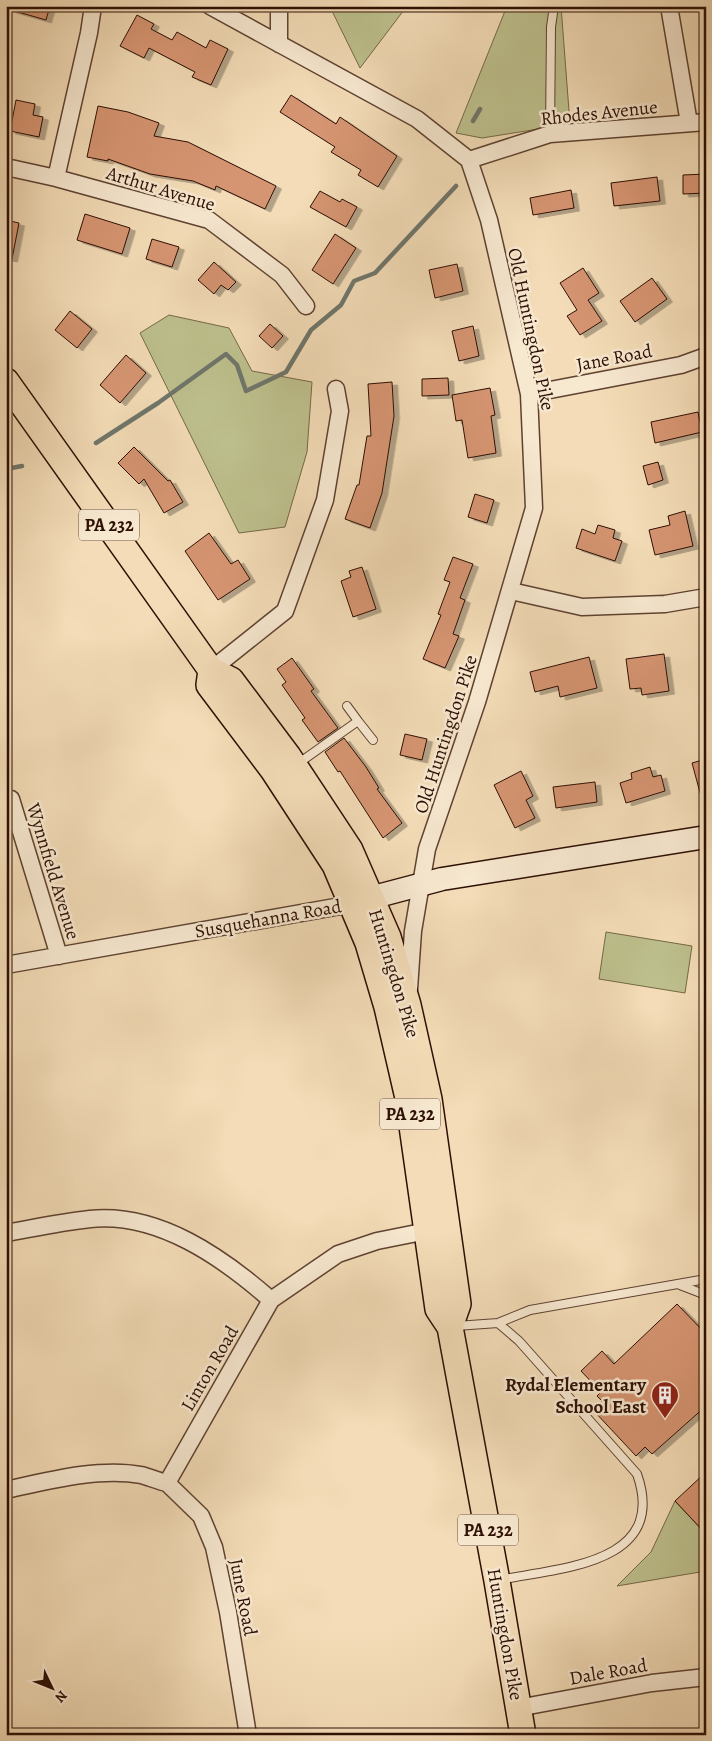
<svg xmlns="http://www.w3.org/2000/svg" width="712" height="1741" font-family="Alegreya,serif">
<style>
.green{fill:#bdc08d;stroke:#756848}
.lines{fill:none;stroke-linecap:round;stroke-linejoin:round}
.stream{stroke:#6f766b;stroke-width:4.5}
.building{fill:#d69572;stroke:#2d0f04;filter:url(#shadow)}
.service-casing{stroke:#5e4231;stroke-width:10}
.minor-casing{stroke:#5e4231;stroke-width:19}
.secondary-casing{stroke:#2d0f04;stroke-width:25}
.primary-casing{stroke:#2d0f04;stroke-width:28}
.service{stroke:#f7e8d0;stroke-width:8}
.minor{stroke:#f7e8d0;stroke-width:16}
.secondary{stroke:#f7e8d0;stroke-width:22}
.primary{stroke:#f3dcb7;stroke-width:25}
.labels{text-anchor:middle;stroke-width:5;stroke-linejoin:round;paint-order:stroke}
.shield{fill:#f7e8d0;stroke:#6a5041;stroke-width:1}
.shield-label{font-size:18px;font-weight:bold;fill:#2d0f04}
.street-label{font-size:19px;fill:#2d0f04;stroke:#f7e8d0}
.poi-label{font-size:19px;font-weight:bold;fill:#2d0f04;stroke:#f7e8d0;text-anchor:end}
</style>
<defs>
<filter id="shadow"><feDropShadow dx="5.5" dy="3" stdDeviation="0" flood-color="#0004"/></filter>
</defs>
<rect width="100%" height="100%" fill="#f3dcb7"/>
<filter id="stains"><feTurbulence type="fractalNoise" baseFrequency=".004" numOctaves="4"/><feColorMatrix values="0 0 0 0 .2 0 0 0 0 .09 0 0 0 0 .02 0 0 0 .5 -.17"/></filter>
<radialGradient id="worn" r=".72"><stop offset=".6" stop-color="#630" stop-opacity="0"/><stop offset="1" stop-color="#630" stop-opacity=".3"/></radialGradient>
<path class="green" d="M333 6H407L360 68 332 11Z
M507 6H561L570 124 482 138 456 133Z
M169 315 229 328 252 371 312 382 307 452 285 527 239 533 140 333Z
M606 932 692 946 685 993 599 979Z
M675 1501 706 1534V1571L617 1586 651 1552Z"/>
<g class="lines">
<path class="stream" d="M473 121 480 109
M96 443 158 403 226 354 237 365 246 391 286 372 311 330 341 305 354 281 375 273 456 186
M6 469 22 466"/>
</g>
<path class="building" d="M11 6H50L46 20 11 10Z
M137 15 154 24 151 29 172 40 177 32 206 48 210 40 228 49 211 85 192 77 195 72 149 48 144 58 120 46Z
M291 95 336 124 340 117 397 156 378 187 358 175 361 170 331 152 335 147 280 112Z
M16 100 35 104 33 115 43 117 39 137 10 131Z
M98 106 128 112 159 123 154 136 188 142 276 186 265 209 216 186 215 190 193 181 150 174 108 159V161L87 157Z
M706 174V193L683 194V175Z
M657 177 660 201 614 206 611 183Z
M571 190 574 208 533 215 530 198Z
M320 191 340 202 342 199 357 207 346 227 310 207Z
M85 214 130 228 122 254 77 240Z
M6 220 19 223 12 259 6 258Z
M335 234 356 248 333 284 312 270Z
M152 239 179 247 172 267 146 259Z
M214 262 236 282 228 290 221 285 214 294 198 280Z
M457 264 463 291 435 298 429 270Z
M583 268 599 293 588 300 602 321 580 335 567 316 577 310 560 283Z
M652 278 667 299 635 322 620 301Z
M70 311 92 329 77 348 55 330Z
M270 324 283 336 272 348 259 336Z
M473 326 479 356 459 361 452 331Z
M126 355 146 373 120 403 100 385Z
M448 378 449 395 422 396V379Z
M392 382 394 416 382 493 370 528 345 519 357 485H359L367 436H371L368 384Z
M490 388 495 415 491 416 496 453 468 458 462 420 456 421 452 395Z
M698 412 702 432 655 443 651 422Z
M134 447 168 481 170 480 183 502 164 513 144 479 139 484 118 463Z
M658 462 663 480 648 485 643 466Z
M475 494 494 500 487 523 468 517Z
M685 511 693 546 655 555 649 530 670 525 668 516Z
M598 525 615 530 613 538 622 541 615 561 576 548 582 529 595 534Z
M209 533 231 564 238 560 250 579 218 600 185 551Z
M453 557 473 564 460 598 465 600 453 634 459 636 445 668 423 659 441 615 438 614 450 582 444 580Z
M362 567 376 609 353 617 341 581 351 577 349 571Z
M664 654 669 691 642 695 641 688 630 689 626 659Z
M589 657 597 688 560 697 558 686 535 692 530 672Z
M292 658 314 689 311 691 338 728 318 742 302 720 305 718 282 685 286 682 277 669Z
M405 734 427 739 422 760 400 755Z
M344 738 366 767 379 788 377 789 402 823 383 838 340 771 338 772 325 752Z
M706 759V800H702L692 763Z
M650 767 653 777 661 775 665 791 626 803 620 783 632 779 631 773Z
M521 771 533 796 526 800 535 818 515 828 494 785Z
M595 782 597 802 556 808 553 787Z
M677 1304 706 1334V1406L652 1454 645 1447 636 1456 593 1410 602 1401 597 1396 601 1392 581 1371 602 1351 614 1364Z
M706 1472V1534L675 1501Z"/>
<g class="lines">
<g class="service-casing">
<path id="service" d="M550 134 551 27 554 6
M358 721 373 740
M296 765 358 721 347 706
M680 1285 706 1295
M498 1323 519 1341 637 1474C669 1565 558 1568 499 1580
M456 1326 498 1323 530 1310 706 1279"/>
</g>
<g class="minor-casing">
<path id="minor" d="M210 6 417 119 469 160 489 220 529 394 534 508 477 702 427 849 413 931 409 989
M279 6V44
M669 6 689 123
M469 160 550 134 706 122
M6 167 56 178 209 220 282 275 306 306
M56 178 89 33 93 6
M529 394 681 365 706 356
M511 591 582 607 665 604 706 597
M211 670 285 611 325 500 340 411 336 389
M11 799 59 956
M6 965 352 904
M6 1233C34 1228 62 1222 90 1219 158 1212 222 1257 271 1300
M167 1483 201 1516 214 1547 228 1612 248 1735
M6 1490C47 1481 99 1467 141 1475 149 1477 158 1481 167 1483L271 1300 338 1254 377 1241 427 1231 435 1232
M518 1708 652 1683 706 1677"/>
</g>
<g class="secondary-casing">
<path id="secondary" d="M355 902 442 879 706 837"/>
</g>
<g class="primary-casing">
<path id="primary" d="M6 381 211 670 231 680 288 756 350 850 388 937 408 1005 429 1099 458 1304 450 1327
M211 670 209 685 273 770 335 865 368 943 387 1007 408 1098 438 1309 450 1327 497 1581 523 1735"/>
</g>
<use href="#service" class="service"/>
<use href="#minor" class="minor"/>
<use href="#secondary" class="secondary"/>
<use href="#primary" class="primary"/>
</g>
<defs>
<g id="building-pin" transform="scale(1.4375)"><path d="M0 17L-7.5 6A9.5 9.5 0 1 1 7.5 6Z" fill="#8f2418" stroke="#f7e8d0"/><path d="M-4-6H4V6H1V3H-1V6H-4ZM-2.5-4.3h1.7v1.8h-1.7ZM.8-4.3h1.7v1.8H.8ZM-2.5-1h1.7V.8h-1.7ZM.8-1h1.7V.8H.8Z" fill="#fff"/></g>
</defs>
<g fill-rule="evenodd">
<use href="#building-pin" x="665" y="1395"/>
</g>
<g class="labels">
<g class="shield">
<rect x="79" y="509.5" width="60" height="31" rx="4"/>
<rect x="380" y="1098.5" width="60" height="31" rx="4"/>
<rect x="458" y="1514.5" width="60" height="31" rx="4"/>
</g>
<g class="shield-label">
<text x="109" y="531">PA 232</text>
<text x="410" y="1120">PA 232</text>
<text x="488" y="1536">PA 232</text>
</g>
<g class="street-label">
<text transform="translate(599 112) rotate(-6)" y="7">Rhodes Avenue</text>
<text transform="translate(161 188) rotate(17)" y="7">Arthur Avenue</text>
<text transform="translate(532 329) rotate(78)" y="7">Old Huntingdon Pike</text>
<text transform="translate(614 357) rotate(-11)" y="7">Jane Road</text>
<text transform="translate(445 734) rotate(-72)" y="7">Old Huntingdon Pike</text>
<text transform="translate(54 871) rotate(73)" y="7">Wynnfield Avenue</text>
<text transform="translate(268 918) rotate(-10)" y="7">Susquehanna Road</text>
<text transform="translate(395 973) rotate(73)" y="7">Huntingdon Pike</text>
<text transform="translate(209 1368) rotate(-60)" y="7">Linton Road</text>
<text transform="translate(244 1597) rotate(79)" y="7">June Road</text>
<text transform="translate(506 1634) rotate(80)" y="7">Huntingdon Pike</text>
<text transform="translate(608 1671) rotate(-10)" y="7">Dale Road</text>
</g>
<g class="poi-label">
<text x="646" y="1391">Rydal Elementary<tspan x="646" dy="22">School East</tspan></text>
</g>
</g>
<rect width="712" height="1741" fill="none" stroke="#f3dcb7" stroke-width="25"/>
<rect x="8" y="8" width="697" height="1726" fill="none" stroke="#2d0f04" stroke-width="2.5"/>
<rect x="12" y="12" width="687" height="1716" fill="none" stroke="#2d0f04"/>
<g transform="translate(52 1688) rotate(133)" stroke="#f7e8d0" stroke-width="4" paint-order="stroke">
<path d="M0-4L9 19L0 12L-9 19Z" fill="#2d0f04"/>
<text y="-8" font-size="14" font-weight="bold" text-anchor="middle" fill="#2d0f04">N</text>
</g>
<rect width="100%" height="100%" filter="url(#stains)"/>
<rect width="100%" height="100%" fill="url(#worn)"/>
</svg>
